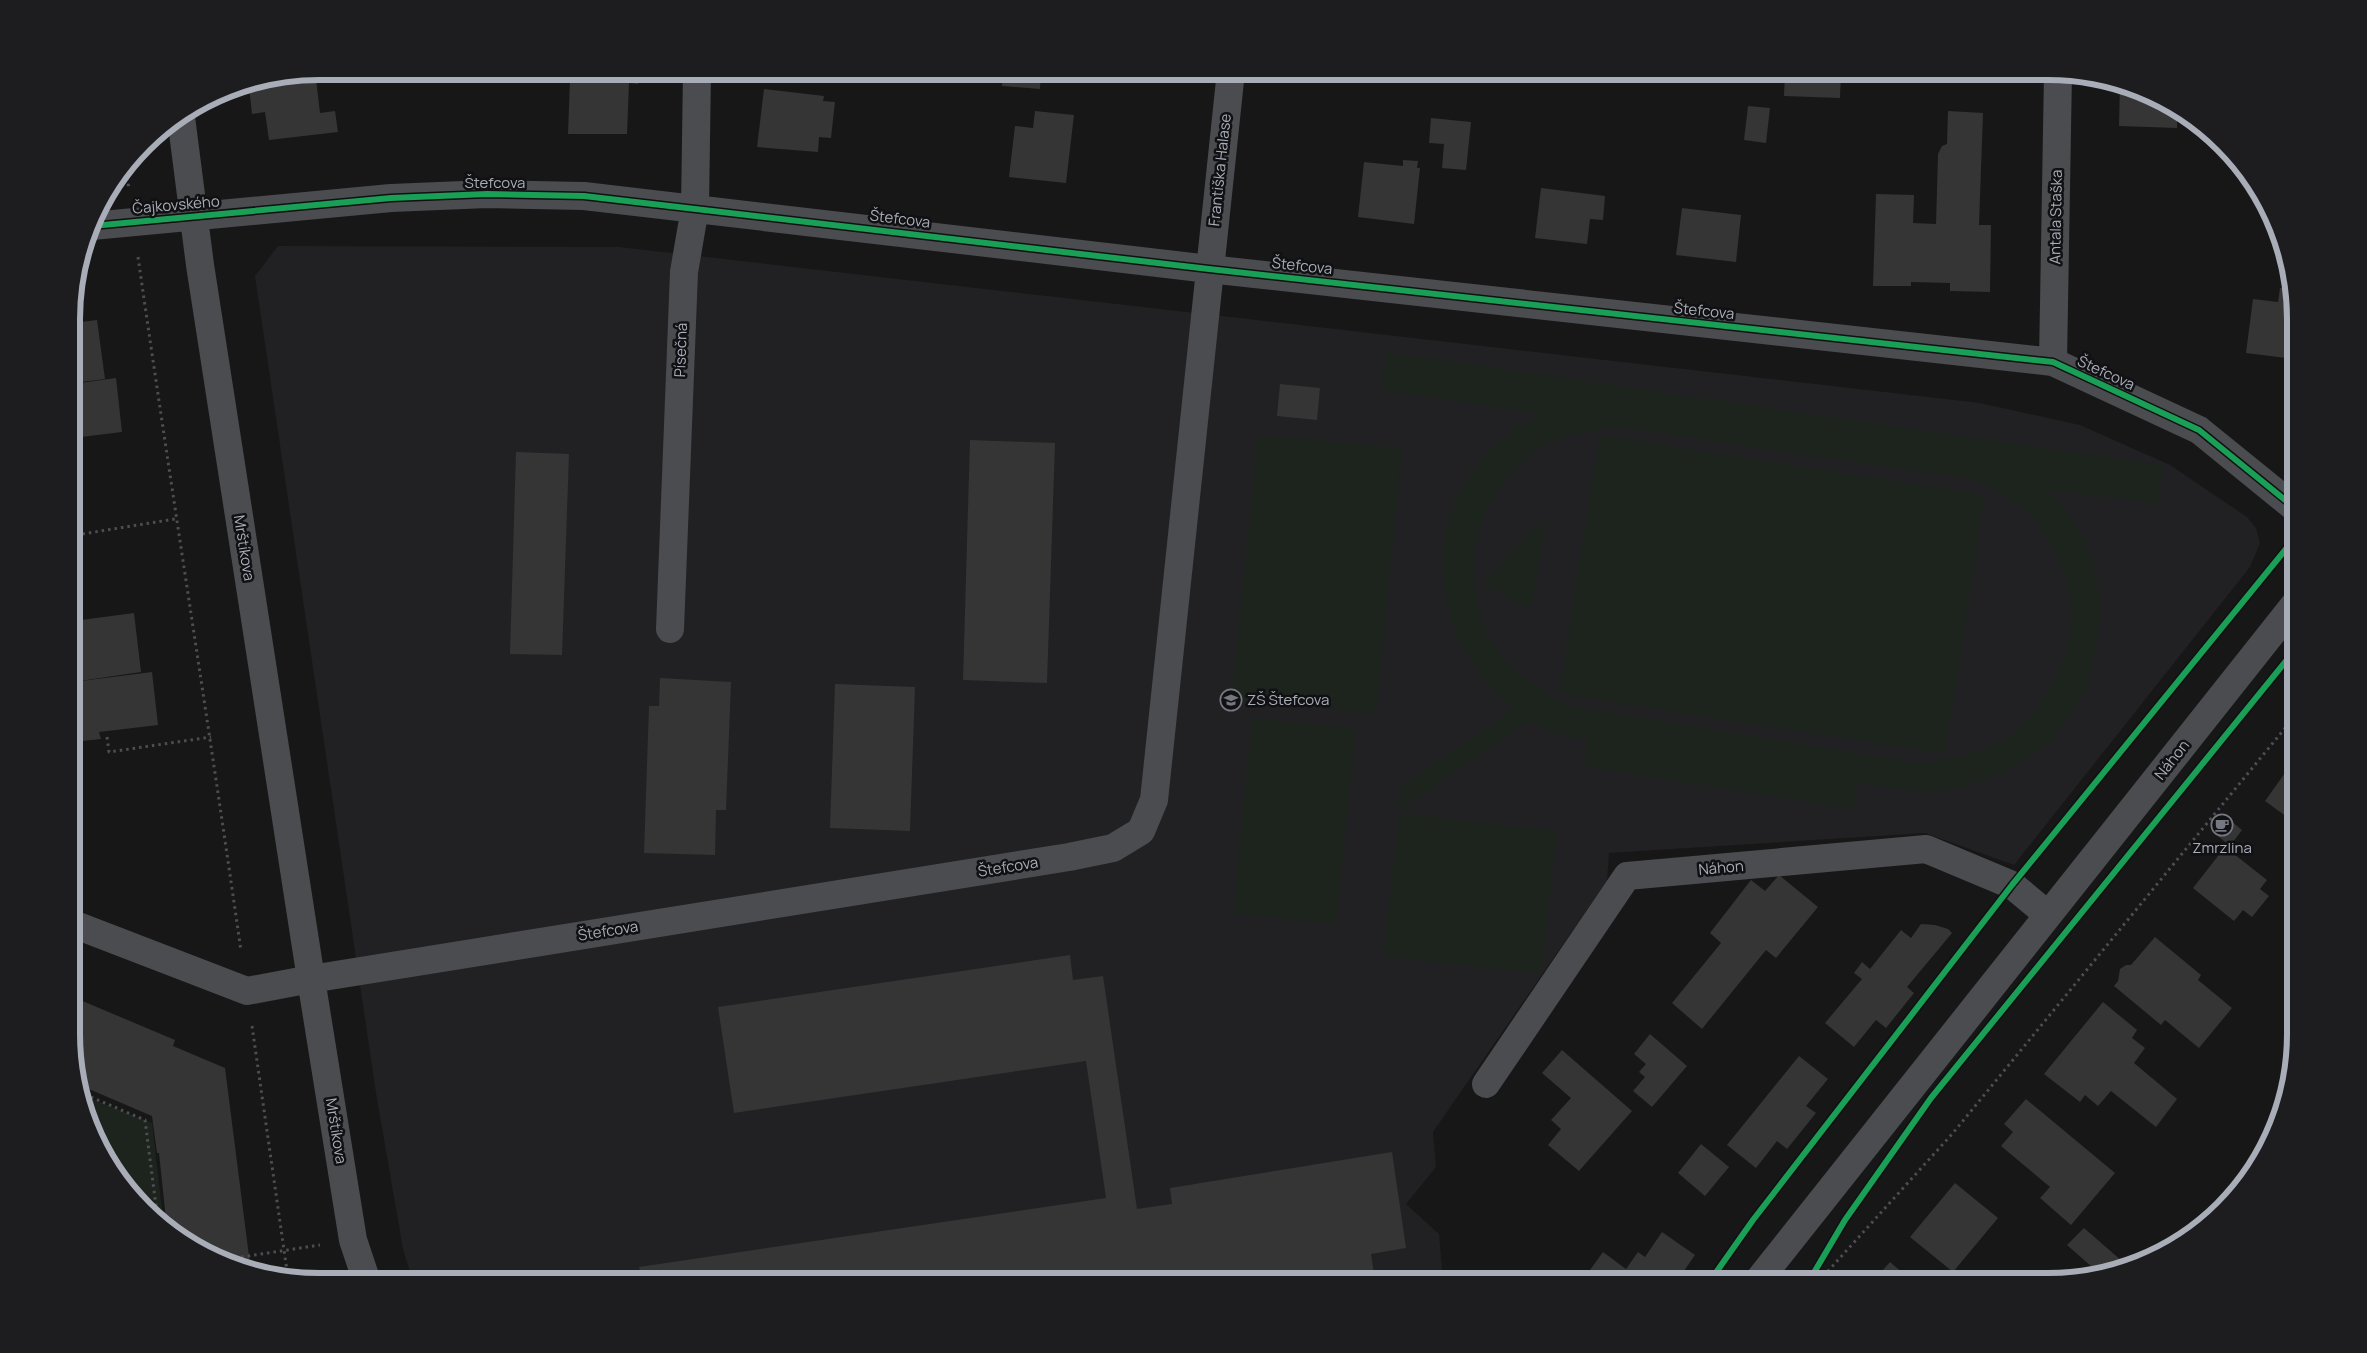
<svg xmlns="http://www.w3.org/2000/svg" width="2367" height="1353" font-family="Manrope,sans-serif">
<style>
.built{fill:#212123}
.green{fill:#1d241e;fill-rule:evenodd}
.building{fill:#353536}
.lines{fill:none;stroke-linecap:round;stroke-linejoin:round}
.path{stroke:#4d4e52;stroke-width:3;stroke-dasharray:2.5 4;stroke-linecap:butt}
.minor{stroke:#4b4c50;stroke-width:28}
.cycleway-casing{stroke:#111113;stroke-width:9}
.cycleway{stroke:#1a9f57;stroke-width:6}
.labels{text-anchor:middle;stroke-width:5;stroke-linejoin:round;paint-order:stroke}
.street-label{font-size:15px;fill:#a8adb8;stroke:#111113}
.poi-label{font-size:15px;fill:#a8adb8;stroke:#111113;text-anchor:start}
.rim{fill:none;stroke:#a8adb8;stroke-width:6}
</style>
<rect width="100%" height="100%" fill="#171717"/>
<path class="built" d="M278 246 619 247 1980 403 2080 425 2170 465 2247 517 2256 528 2260 543 2250 567 2014 865 1925 833 1609 853 1607 881 1433 1132 1436 1167 1406 1204 1439 1234 1443 1281 413 1282 403 1249 376 1093 255 276Z"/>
<path class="green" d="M1387 352 2162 465 2158 504 2049 490C2054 497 2061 503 2066 510 2081 530 2094 561 2098 586 2106 640 2088 705 2048 743 2031 760 2005 772 1983 780 1973 783 1963 788 1954 789 1921 794 1889 788 1856 783L1852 809 1584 766 1587 740C1566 737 1547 732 1530 721L1399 811 1400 788 1513 709C1444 654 1418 551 1470 474 1480 459 1504 436 1519 426 1526 421 1535 418 1543 414L1381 390ZM1619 427 1971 479C1989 487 2007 495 2021 507 2046 530 2064 562 2070 595 2078 646 2049 710 2006 737 1977 756 1946 762 1912 762L1574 707C1512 681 1470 634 1474 563 1476 535 1484 509 1502 486 1513 472 1526 456 1542 447 1566 434 1592 430 1619 427Z
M1258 435 1402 448 1376 713 1231 699Z
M1599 435 1985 495 1945 754 1559 694Z
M1540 522 1545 524 1532 607 1514 602 1482 583Z
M1252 718 1356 728 1336 924 1233 913Z
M1399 813 1557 831 1541 974 1383 956Z
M80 1094 152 1123 164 1227C124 1198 91 1141 80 1094Z"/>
<path class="building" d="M608 71H639L638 84 629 83 627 134H568L570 79 608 80Z
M1003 71H1041L1040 89 1002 86Z
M1785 71H1841L1840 98 1784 96Z
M2103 78 2113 80 2119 82H2103Z
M316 79 320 113 335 111 338 132 269 140 265 112 252 114 249 86Z
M2120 83 2177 109V128L2119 126Z
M764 89 824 96 823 101 835 102 831 138 819 137 818 152 757 147Z
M1748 106 1770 108 1766 143 1744 140Z
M1035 111 1074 115 1066 183 1009 177 1015 126 1033 128Z
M1948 111 1983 113 1979 225H1991L1990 292 1950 291V283L1911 282V286H1873L1876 194 1914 195 1913 223 1936 224 1938 154 1942 146 1947 144Z
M1431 118 1471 122 1466 170 1442 168 1444 144 1429 143Z
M1403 160 1418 161 1417 168H1420L1414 224 1358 217 1364 162 1403 166Z
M1541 188 1605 196 1603 220 1590 219 1587 244 1535 238Z
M1682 208 1741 215 1736 262 1676 255Z
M2280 288 2293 289 2295 302V359L2246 353 2253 299 2278 302Z
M97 320 105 379 73 383V323Z
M116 378 122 432 73 438V384Z
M1280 384 1320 388 1317 420 1277 416Z
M970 440 1055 443 1047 683 963 680Z
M516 452 569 454 562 655 510 654Z
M134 613 141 672 73 682V627L82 626 81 620Z
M152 672 158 725 99 732 101 739 73 742V682Z
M660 678 731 682 726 810H716L715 855 644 853 649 706H659Z
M835 684 915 687 910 831 830 828Z
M2295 759V823L2265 801Z
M2226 817 2242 830 2230 846 2213 832Z
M2225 847 2267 880 2260 889 2269 896 2252 917 2243 910 2234 921 2193 888Z
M1779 875 1818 907 1776 958 1766 950 1702 1029 1672 1003 1721 943 1710 933 1751 880 1765 891Z
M1921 924 1935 925 1948 929 1952 933 1907 987 1914 993 1886 1028 1876 1020 1854 1047 1825 1023 1862 979 1854 973 1862 962 1870 969 1901 930 1911 938Z
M2155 937 2201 975 2198 980 2232 1008 2199 1048 2165 1020 2161 1025 2114 986 2118 981 2120 969 2126 965H2131Z
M1070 955 1073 980 1103 976 1137 1209 1172 1204 1170 1188 1392 1152 1406 1248 1371 1254 1375 1281 642 1282 639 1267 1106 1198 1086 1061 734 1113 718 1007Z
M73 997 175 1040 173 1046 225 1068 251 1272 195 1249 167 1229 159 1153H157L152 1116 77 1084 73 1066Z
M2103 1002 2137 1030 2132 1038 2145 1048 2134 1063 2177 1099 2156 1127 2111 1091 2098 1106 2085 1095 2080 1102 2044 1074Z
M1650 1034 1687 1066 1652 1107 1633 1091 1645 1077 1639 1072 1646 1064 1634 1054Z
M1562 1050 1632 1111 1579 1171 1548 1145 1561 1129 1551 1120 1571 1098 1542 1073Z
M1799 1056 1828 1079 1806 1106 1816 1113 1787 1149 1777 1141 1756 1168 1727 1145Z
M2026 1099 2115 1173 2071 1225 2040 1198 2050 1187 2001 1146 2013 1132 2004 1124Z
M1701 1144 1729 1167 1705 1196 1678 1173Z
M1955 1183 1998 1218 1953 1272 1910 1237Z
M2084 1228 2130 1268 2100 1274 2067 1245Z
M1662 1232 1695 1255 1677 1281H1591L1585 1277 1603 1252 1626 1269 1638 1252 1645 1257Z
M1890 1262 1912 1281H1873Z"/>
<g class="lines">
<path class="path" d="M126 171 129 189
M138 257C171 488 208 719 241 951
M73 493 81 615
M76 535 175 519
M107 737 109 752 211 737
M252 1026 288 1278
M79 1092 145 1120 158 1222
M222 1260 320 1245
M1819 1281 1953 1133 2295 716"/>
<path class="minor" d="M181 117 200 265 311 979 353 1240 367 1282
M92 226 391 198 487 194 584 196 1209 269 2053 362 2199 430 2295 508
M2053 362 2058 73
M670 629 684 272 695 208 697 71
M73 924 247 991 311 979 1069 857 1113 848 1141 831 1154 800 1231 71
M1486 1084 1627 876 1926 849 2012 885 2048 915
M1758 1281 2295 604"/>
<g class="cycleway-casing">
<path id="cycleway" d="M92 226 391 198 487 194 584 196 1209 269 2053 362 2199 430 2295 508
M1710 1281 1753 1220 2012 885 2295 538
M1809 1281 1845 1220 1931 1098 2295 650"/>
</g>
<use href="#cycleway" class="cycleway"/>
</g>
<defs>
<g id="school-ring" transform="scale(1.125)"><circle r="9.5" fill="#111113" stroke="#757880" stroke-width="1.5"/><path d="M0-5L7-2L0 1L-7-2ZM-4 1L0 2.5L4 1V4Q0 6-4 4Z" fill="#757880"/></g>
<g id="cafe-ring" transform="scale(1.125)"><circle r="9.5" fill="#111113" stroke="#757880" stroke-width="1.5"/><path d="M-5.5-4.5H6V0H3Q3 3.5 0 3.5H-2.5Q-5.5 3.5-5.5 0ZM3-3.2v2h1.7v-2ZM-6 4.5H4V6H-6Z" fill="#757880"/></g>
</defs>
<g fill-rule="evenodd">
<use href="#school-ring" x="1231" y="700"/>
<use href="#cafe-ring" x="2222" y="825"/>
</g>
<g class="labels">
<g class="street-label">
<text transform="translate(1220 170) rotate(-84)" y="5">Františka Halase</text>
<text x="495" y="188">Štefcova</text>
<text transform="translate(176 205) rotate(-5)" y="5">Čajkovského</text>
<text transform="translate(2056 217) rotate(-89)" y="5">Antala Staška</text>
<text transform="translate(900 219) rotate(7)" y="5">Štefcova</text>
<text transform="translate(1302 266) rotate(6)" y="5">Štefcova</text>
<text transform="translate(1704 311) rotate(6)" y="5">Štefcova</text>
<text transform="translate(681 350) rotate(-88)" y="5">Písečná</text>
<text transform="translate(2106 373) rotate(25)" y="5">Štefcova</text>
<text transform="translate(244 548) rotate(81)" y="5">Mrštíkova</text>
<text transform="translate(2172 760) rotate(-52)" y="5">Náhon</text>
<text transform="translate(1008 867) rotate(-9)" y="5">Štefcova</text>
<text transform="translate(1721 868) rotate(-5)" y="5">Náhon</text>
<text transform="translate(608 931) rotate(-9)" y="5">Štefcova</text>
<text transform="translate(336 1131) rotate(81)" y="5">Mrštíkova</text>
</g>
<g class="poi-label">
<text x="1247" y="705">ZŠ Štefcova</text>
<text x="2222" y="853" text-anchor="middle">Zmrzlina</text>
</g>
</g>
<path d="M0 0H2367V1353H0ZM319 80H2048A239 239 0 0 1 2287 319V1034A239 239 0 0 1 2048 1273H319A239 239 0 0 1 80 1034V319A239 239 0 0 1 319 80Z" fill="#1d1d20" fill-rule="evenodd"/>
<path class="rim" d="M319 80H2048A239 239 0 0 1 2287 319V1034A239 239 0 0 1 2048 1273H319A239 239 0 0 1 80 1034V319A239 239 0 0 1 319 80Z"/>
</svg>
